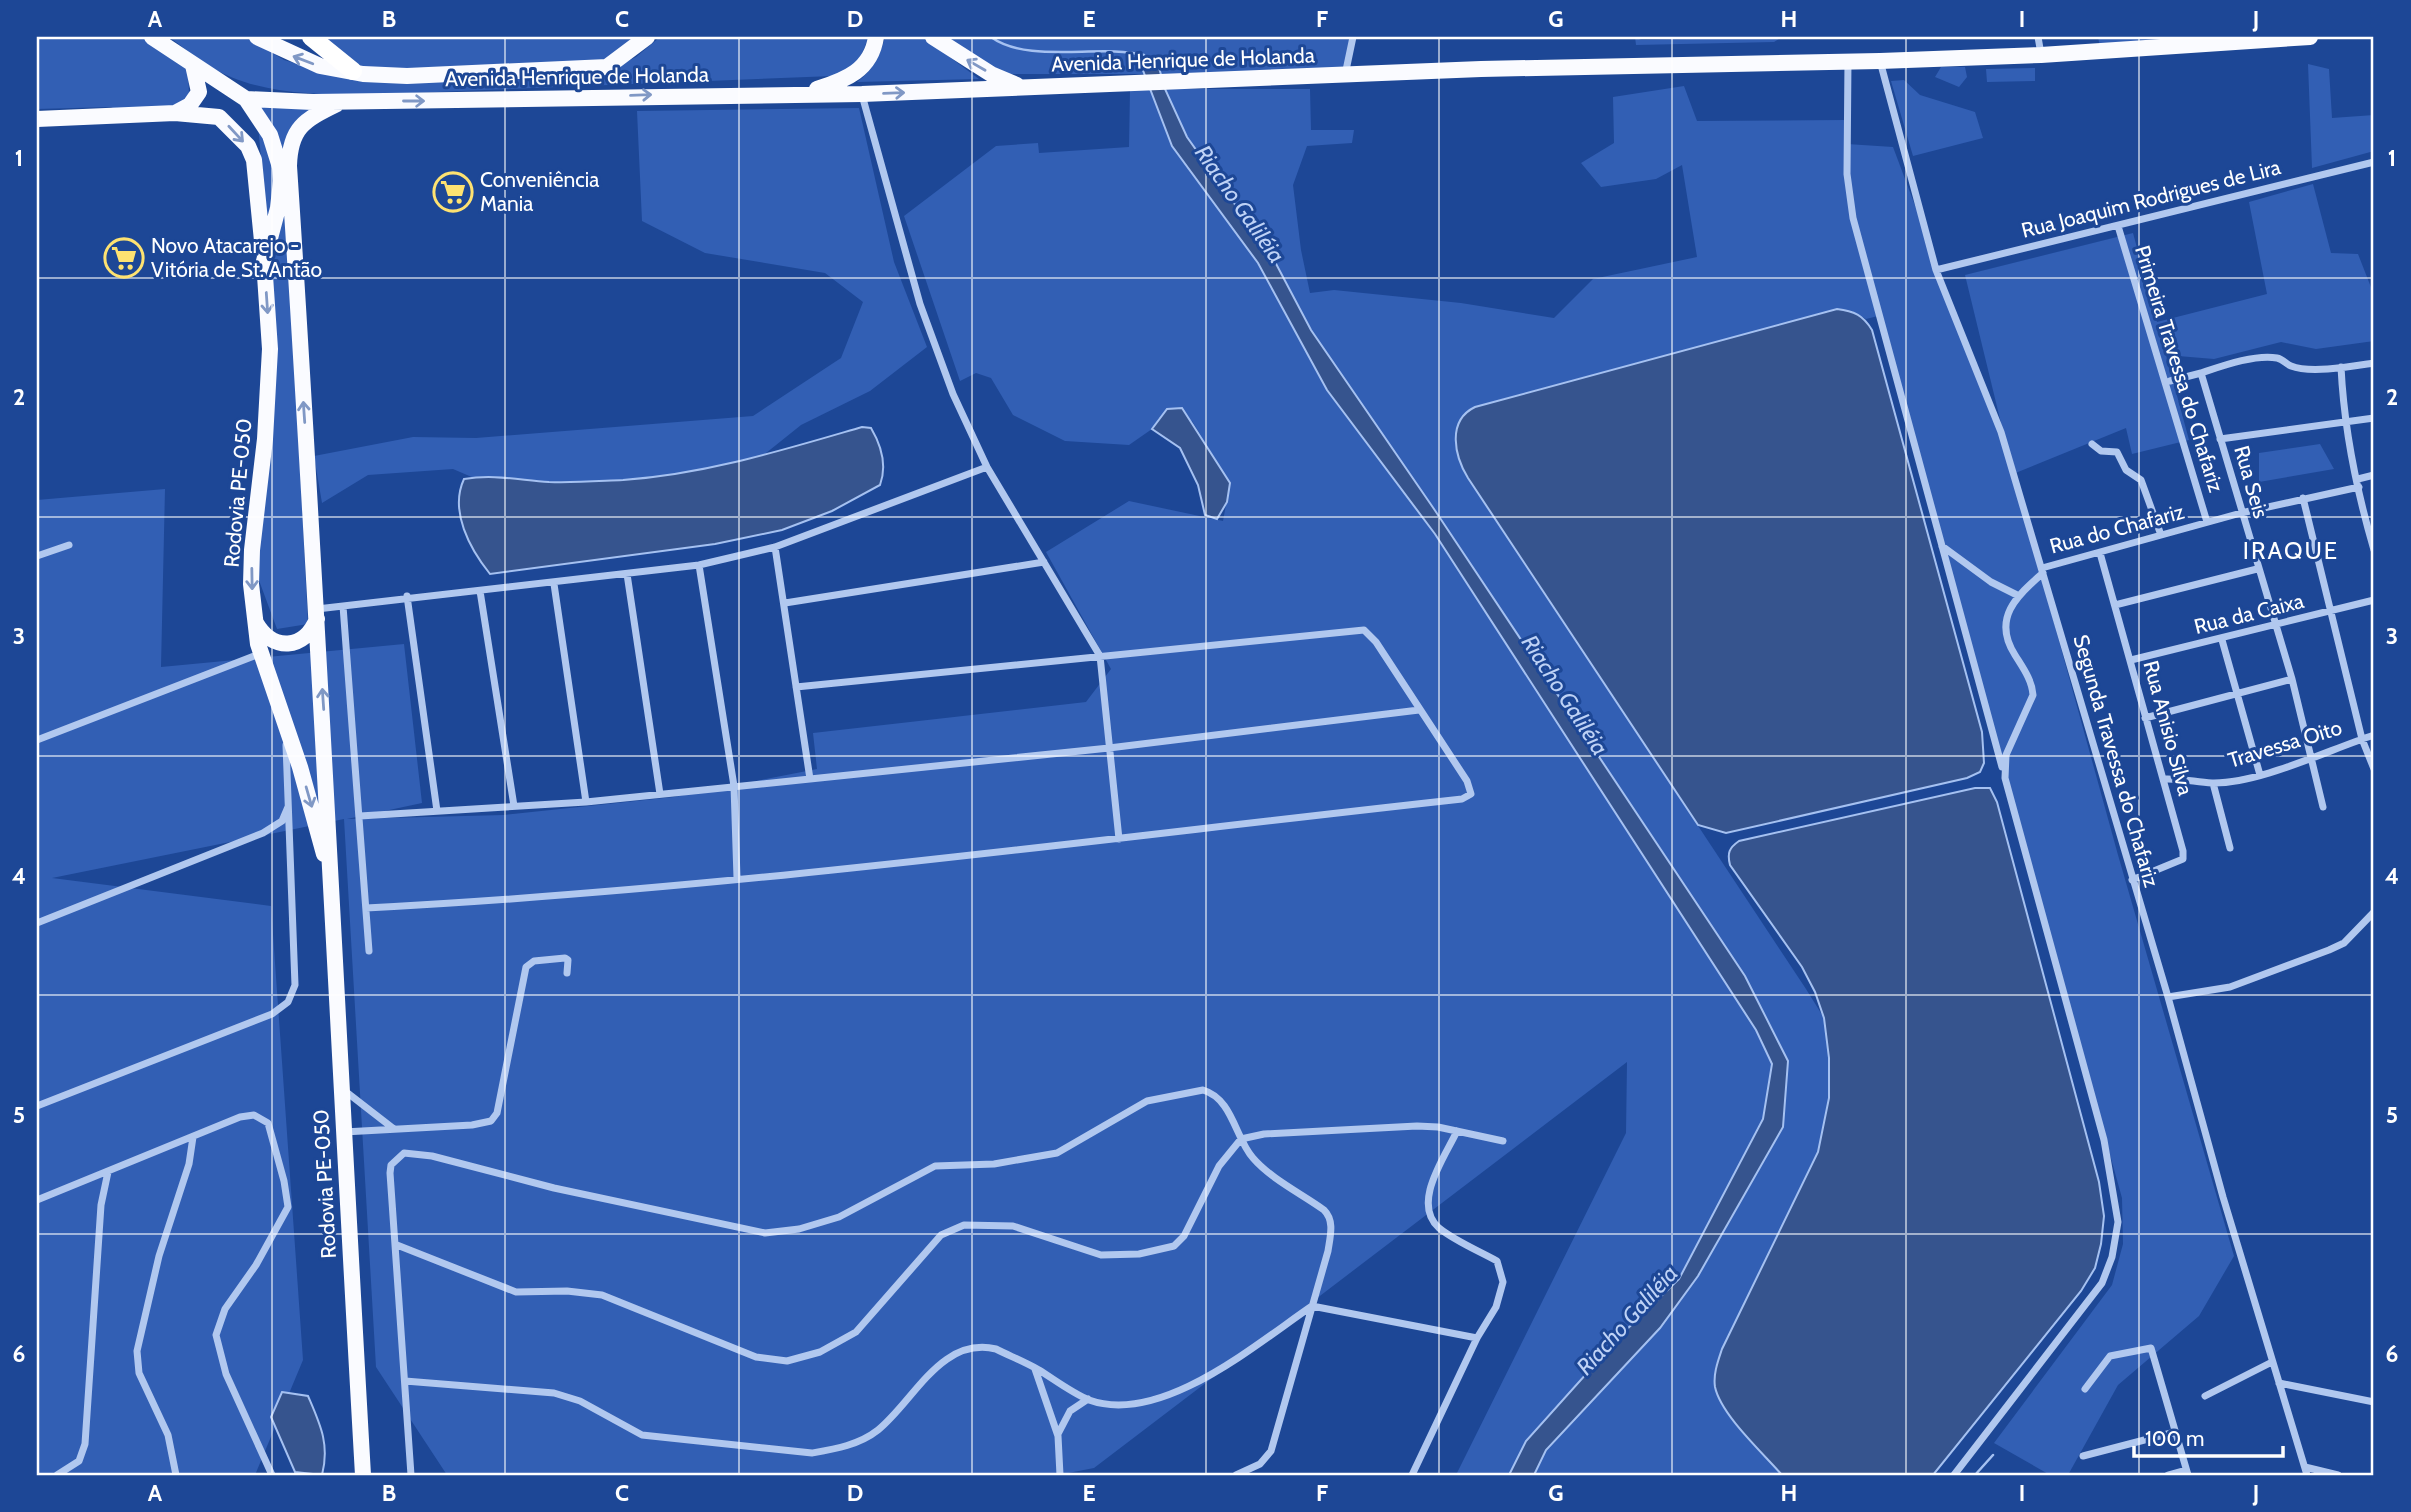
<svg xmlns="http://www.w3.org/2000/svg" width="2411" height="1512" font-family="Cabin,sans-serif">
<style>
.green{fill:#325fb4}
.water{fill:#36548e;stroke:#a5c1f1;stroke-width:2}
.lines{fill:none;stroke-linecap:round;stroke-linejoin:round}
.stream{stroke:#a5c1f1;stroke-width:2.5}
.street{stroke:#b1c8ef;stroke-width:7}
.primary{stroke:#fafbff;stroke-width:16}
.highway{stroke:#fff;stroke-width:18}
.oneway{stroke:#8098c5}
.grid{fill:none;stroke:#fff;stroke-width:2;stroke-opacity:0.55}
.labels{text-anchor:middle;stroke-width:6;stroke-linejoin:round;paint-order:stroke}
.street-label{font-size:21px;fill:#fff;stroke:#1d4796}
.poi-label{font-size:21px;fill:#fff;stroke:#1d4796;text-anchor:start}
.water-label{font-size:23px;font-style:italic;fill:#bed2f6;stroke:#1d4796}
.quarter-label{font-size:24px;letter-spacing:2px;fill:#fff;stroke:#1d4796}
.neatline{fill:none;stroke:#fff;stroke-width:2.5}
.grid-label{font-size:23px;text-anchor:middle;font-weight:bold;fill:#fff}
</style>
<rect width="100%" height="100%" fill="#1d4796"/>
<path class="green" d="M37 37H143L188 66 189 95 174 108 123 113 111 107 37 109Z
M169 37H246L284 60 346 78 610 70 636 57 660 37H868C862 58 854 70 833 76L362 95C309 94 256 94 209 66 195 58 182 46 169 37Z
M311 37H649L615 64 353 71Z
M885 37H923L979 79 857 82C873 70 880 56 885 37Z
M935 37H1351L1342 74H991Z
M1635 37 1641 40 1782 37 1774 42 1636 45Z
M2098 37H2206L2100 47Z
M2308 64 2329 69 2332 118 2374 115V151L2312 168Z
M1941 67H1965L1967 77 1959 87 1935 77Z
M2035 68V81L1987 82 1986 69Z
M1904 80 1920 95 1975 112 1983 138 1913 156 1891 81Z
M1684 86 1697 121 1846 120 1847 144 1893 147 2009 456 1965 275 2133 233 2157 322 2267 294 2249 202 2313 184 2331 253 2358 254 2374 295V341L2316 349 2281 342 2214 359 2166 355 2189 440 2132 454 2126 428 2013 474 2118 855 2234 1256 2199 1316 2118 1385 2068 1475H2050L1994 1443 2112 1285 2123 1244 2122 1198 1878 316 1866 319 1852 311 1837 309 1488 403C1443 417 1456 444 1468 478L1806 989 1824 1018 1829 1058V1098L1818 1152 1722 1349 1715 1368 1721 1402 1781 1475H1534L1546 1450 1660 1328 1698 1276 1788 1061 1745 976 1311 330 1273 258 1187 137 1165 89H1310L1311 130H1354L1352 143 1307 146 1293 185 1301 250 1310 293 1334 290 1461 303 1554 318 1593 279 1697 257 1682 165 1656 179 1601 187 1581 163 1614 143 1613 97Z
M1151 89 1172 146 1258 263 1327 390 1443 536 1519 664 1756 1030 1772 1064 1763 1119 1679 1279 1526 1441 1509 1475H1456L1626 1133 1627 1062 1094 1468 1058 1475H447L376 1367 344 819 52 878 271 906 303 1360 255 1475H37V500L165 489 161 667 404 644 422 803 347 819 504 815 674 797 817 769 813 733 1086 702 1111 669 1046 552 1129 501 1223 521 1230 483 1192 421 1159 418 1152 429 1129 445 1065 441 1013 415 991 378 976 373 960 381 904 216 996 146 1038 143 1039 153 1129 147 1130 90Z
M250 105 320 106 284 154 308 624 277 629 257 575 276 330 257 113Z
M859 108 894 262 927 347 870 391 801 425 761 457 685 473 623 480 548 482 474 478 453 469 368 475 322 503 314 456 413 437 476 438 753 416 841 358 863 302 825 273 705 253 642 221 637 111Z
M2320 444 2334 469 2259 482V453Z"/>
<path class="water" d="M1156 57 1165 89 1187 137 1273 258 1311 330 1434 509 1745 976 1788 1061 1783 1127 1698 1276 1660 1328 1546 1450 1534 1475H1509L1526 1441 1622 1334 1679 1279 1763 1119 1772 1064 1756 1030 1435 534 1327 390 1258 263 1172 146 1139 60Z
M1837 309C1854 311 1863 315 1872 330L1982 732 1984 763 1980 772 1967 778 1726 833 1698 825 1468 478C1455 457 1446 421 1475 407Z
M1182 408 1230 483 1227 502 1217 519 1205 515 1198 485 1180 448 1152 429 1167 409Z
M862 427 871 428C881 445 887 466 880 485L832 511 782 530 715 544 490 574C470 549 449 511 464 479 494 474 519 480 549 482 573 483 599 481 623 480 706 474 783 450 862 427Z
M1975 788H1990L1997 802 2099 1182 2104 1216 2101 1244 2095 1268 2081 1291 1933 1475H1782C1763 1453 1721 1415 1715 1387 1713 1374 1718 1361 1722 1349L1818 1152 1829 1098V1058L1824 1018 1815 992 1802 967 1730 865C1727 853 1729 848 1739 841Z
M282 1392 308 1396C320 1424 330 1444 322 1475L295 1472 271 1417Z"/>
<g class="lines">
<path class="stream" d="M991 37C1028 64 1099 44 1144 55L1148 62
M1975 1475 1993 1455"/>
<path class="street" d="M2038 37 2041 54
M1848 61 1847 174 1853 218 2002 767
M1880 61 1936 270 2001 432 2168 997 2223 1197 2307 1475
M1345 75 1353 37
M862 95 920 304 953 394 987 467 1100 656 1119 839
M2118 226 2207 522
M1936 270 2374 162
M2341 367C2344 428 2357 492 2374 550
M2170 381 2201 373
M2220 439 2374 418
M2092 444 2101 451 2117 452 2126 470 2141 480 2161 535
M2358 479 2374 475
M2303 498 2362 739 2374 769
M1942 546 1991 582 2017 595
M775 547 810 779
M2100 553 2183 851V859L2132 880
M37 556 69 545
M699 565 734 786 737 878
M2042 568 2241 513 2359 487
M627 574 660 794
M554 584 586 802
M480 591 514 806
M407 596 437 811
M785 603 1044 562
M2115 605 2257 569
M343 606 369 951
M317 609 699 565 775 547 987 467
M2222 640 2260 775
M2131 660 2374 600
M2145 718 2292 679
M37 740 259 654
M2163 779C2181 778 2195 782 2212 783 2259 784 2328 750 2374 735
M2213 783 2230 848
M2323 807 2292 679 2201 373C2222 366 2255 354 2277 358 2283 359 2286 364 2291 366 2311 374 2354 366 2374 363
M360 816 586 802 810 779 1109 748 1419 710
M366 908C733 889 1098 839 1462 799L1471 794 1467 781 1376 642 1364 630 796 687
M37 923 263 833 282 821 288 807
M2168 997 2230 987 2329 950 2344 943 2374 912
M345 1091 394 1129
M37 1106 272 1014 288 1002 295 985 286 745
M344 1132 472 1125 491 1121 497 1113 526 967 534 961 565 958 568 960 567 973
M37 1200 240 1117 254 1115 268 1123 284 1181 288 1207 256 1265 225 1309 216 1335 226 1374 272 1475
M397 1245 516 1292 567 1291 602 1295 756 1357 787 1361 820 1352 856 1332 941 1235 964 1225 1013 1226 1101 1255 1139 1254 1174 1246 1184 1236 1219 1166 1241 1139 1264 1134 1417 1126 1438 1127 1503 1141
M1035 1369 1058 1436 1060 1475
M405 1381 554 1393 580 1401 642 1435 812 1453C835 1449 859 1445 878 1430 914 1401 941 1336 996 1349 1010 1356 1025 1362 1039 1370 1055 1380 1072 1393 1089 1400 1161 1426 1256 1344 1312 1306L1477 1338
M2279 1383 2374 1402
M2085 1389 2110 1356 2151 1348 2188 1475
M2205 1396 2272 1362
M1058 1434 1070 1411 1088 1399
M2083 1456 2175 1432
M2305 1467 2338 1475
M57 1475 79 1461 85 1444 101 1205 108 1172
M176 1475 168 1435 139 1373 137 1351 159 1256 189 1164 193 1137
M411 1475 390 1173 391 1165 404 1153 432 1156 554 1188 765 1233 799 1229 839 1217 935 1166 994 1164 1057 1153 1147 1101 1203 1090C1233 1099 1235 1138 1253 1158 1271 1179 1302 1194 1324 1210 1335 1221 1330 1237 1328 1251L1271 1451 1260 1464 1236 1475
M1412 1475 1477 1338 1496 1307 1503 1282 1497 1261C1479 1251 1455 1241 1439 1228 1411 1203 1445 1157 1457 1131
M1954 1475 2102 1283 2112 1257 2118 1222 2104 1140 2005 778 2006 755 2033 695C2032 680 2023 668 2015 655 1992 619 2016 596 2043 573
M2168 1475 2186 1470"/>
<path class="primary" d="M152 37 246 99 313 102 862 94 1481 69 1880 61 2041 55 2310 37
M257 37 320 66 363 74 407 76 607 67 647 37
M933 37 991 74 1017 85
M817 89C846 80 871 70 876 37
M246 99 270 135 280 167 281 181 278 208 264 261 270 349 265 439 252 550 251 584 258 644 300 767 324 854
M337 104C304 120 290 128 289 166 318 602 338 1039 363 1475
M175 113 190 105 199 92 193 65
M37 119 175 113 219 117 248 146 254 160 263 251
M256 623C273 652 304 650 317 619"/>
<path class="highway" d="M311 37 353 71"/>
</g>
<defs><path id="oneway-shaft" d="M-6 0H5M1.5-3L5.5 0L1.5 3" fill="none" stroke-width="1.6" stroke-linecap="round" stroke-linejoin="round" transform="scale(1.75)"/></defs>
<g class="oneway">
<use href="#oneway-shaft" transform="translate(303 60) rotate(-159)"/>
<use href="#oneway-shaft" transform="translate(976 65) rotate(-150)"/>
<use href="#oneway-shaft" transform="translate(894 93) rotate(-2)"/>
<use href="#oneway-shaft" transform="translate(641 95) rotate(-2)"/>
<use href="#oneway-shaft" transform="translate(414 101)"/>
<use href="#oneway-shaft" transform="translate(236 134) rotate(47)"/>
<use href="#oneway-shaft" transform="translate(267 303) rotate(86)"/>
<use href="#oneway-shaft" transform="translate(304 412) rotate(-94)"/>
<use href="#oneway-shaft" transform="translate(252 579) rotate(89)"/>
<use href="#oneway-shaft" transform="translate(323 699) rotate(-94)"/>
<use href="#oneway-shaft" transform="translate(309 797) rotate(74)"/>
</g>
<path class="grid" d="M272 37V1475M505 37V1475M739 37V1475M972 37V1475M1206 37V1475M1439 37V1475M1672 37V1475M1906 37V1475M2139 37V1475M37 278H2374M37 517H2374M37 756H2374M37 995H2374M37 1234H2374"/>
<defs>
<g id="supermarket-ring" transform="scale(2.0125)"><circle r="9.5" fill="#1d4796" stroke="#fee271" stroke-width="1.5"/><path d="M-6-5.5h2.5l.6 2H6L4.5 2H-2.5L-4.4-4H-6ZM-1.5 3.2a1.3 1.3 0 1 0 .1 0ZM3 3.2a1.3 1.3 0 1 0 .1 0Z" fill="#fee271"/></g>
</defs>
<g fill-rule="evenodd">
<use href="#supermarket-ring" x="453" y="192"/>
<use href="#supermarket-ring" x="124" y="258"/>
</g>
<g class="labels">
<g class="street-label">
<text transform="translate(1183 60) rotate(-2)" y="7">Avenida Henrique de Holanda</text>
<text transform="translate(577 77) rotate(-1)" y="7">Avenida Henrique de Holanda</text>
<text transform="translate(2151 199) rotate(-14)" y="7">Rua Joaquim Rodrigues de Lira</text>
<text transform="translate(2179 369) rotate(73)" y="7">Primeira Travessa do Chafariz</text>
<text transform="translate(2251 482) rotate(74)" y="7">Rua Seis</text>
<text transform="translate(238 493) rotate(-85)" y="7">Rodovia PE-050</text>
<text transform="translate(2117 529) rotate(-15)" y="7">Rua do Chafariz</text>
<text transform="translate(2249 614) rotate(-14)" y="7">Rua da Caixa</text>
<text transform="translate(2168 728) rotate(75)" y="7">Rua Anisio Silva</text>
<text transform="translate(2285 744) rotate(-17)" y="7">Travessa Oito</text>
<text transform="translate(2116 761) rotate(74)" y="7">Segunda Travessa do Chafariz</text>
<text transform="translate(325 1184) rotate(-93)" y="7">Rodovia PE-050</text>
</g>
<g class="poi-label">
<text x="480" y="187">Conveniência<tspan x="480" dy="24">Mania</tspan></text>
<text x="151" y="253">Novo Atacarejo -<tspan x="151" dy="24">Vitória de St. Antão</tspan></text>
</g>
<g class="water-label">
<text transform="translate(1240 204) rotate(55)" y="8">Riacho Galiléia</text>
<text transform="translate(1565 695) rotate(57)" y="8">Riacho Galiléia</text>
<text transform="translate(1627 1320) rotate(-48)" y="8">Riacho Galiléia</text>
</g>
<g class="quarter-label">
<text x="2291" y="559">IRAQUE</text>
</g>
</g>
<rect width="2411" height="1512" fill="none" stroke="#1d4796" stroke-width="77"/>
<path d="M2134 1446v10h149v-10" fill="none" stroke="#ffffff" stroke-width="3.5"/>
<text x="2145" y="1446" font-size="21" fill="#ffffff" stroke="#1d4796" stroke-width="5" paint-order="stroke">100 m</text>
<rect x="38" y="38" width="2334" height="1436" class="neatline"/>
<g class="grid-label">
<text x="155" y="27">A</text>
<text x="389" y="27">B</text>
<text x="622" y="27">C</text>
<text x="855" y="27">D</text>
<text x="1089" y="27">E</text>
<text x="1322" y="27">F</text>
<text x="1556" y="27">G</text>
<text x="1789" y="27">H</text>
<text x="2022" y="27">I</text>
<text x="2256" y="27">J</text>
<text x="19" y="166">1</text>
<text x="2392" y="166">1</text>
<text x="19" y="405">2</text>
<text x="2392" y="405">2</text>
<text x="19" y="644">3</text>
<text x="2392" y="644">3</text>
<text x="19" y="884">4</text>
<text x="2392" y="884">4</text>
<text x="19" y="1123">5</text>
<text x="2392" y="1123">5</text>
<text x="19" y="1362">6</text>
<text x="2392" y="1362">6</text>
<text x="155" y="1501">A</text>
<text x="389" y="1501">B</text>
<text x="622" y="1501">C</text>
<text x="855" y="1501">D</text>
<text x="1089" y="1501">E</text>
<text x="1322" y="1501">F</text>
<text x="1556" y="1501">G</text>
<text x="1789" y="1501">H</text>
<text x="2022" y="1501">I</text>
<text x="2256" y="1501">J</text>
</g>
</svg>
